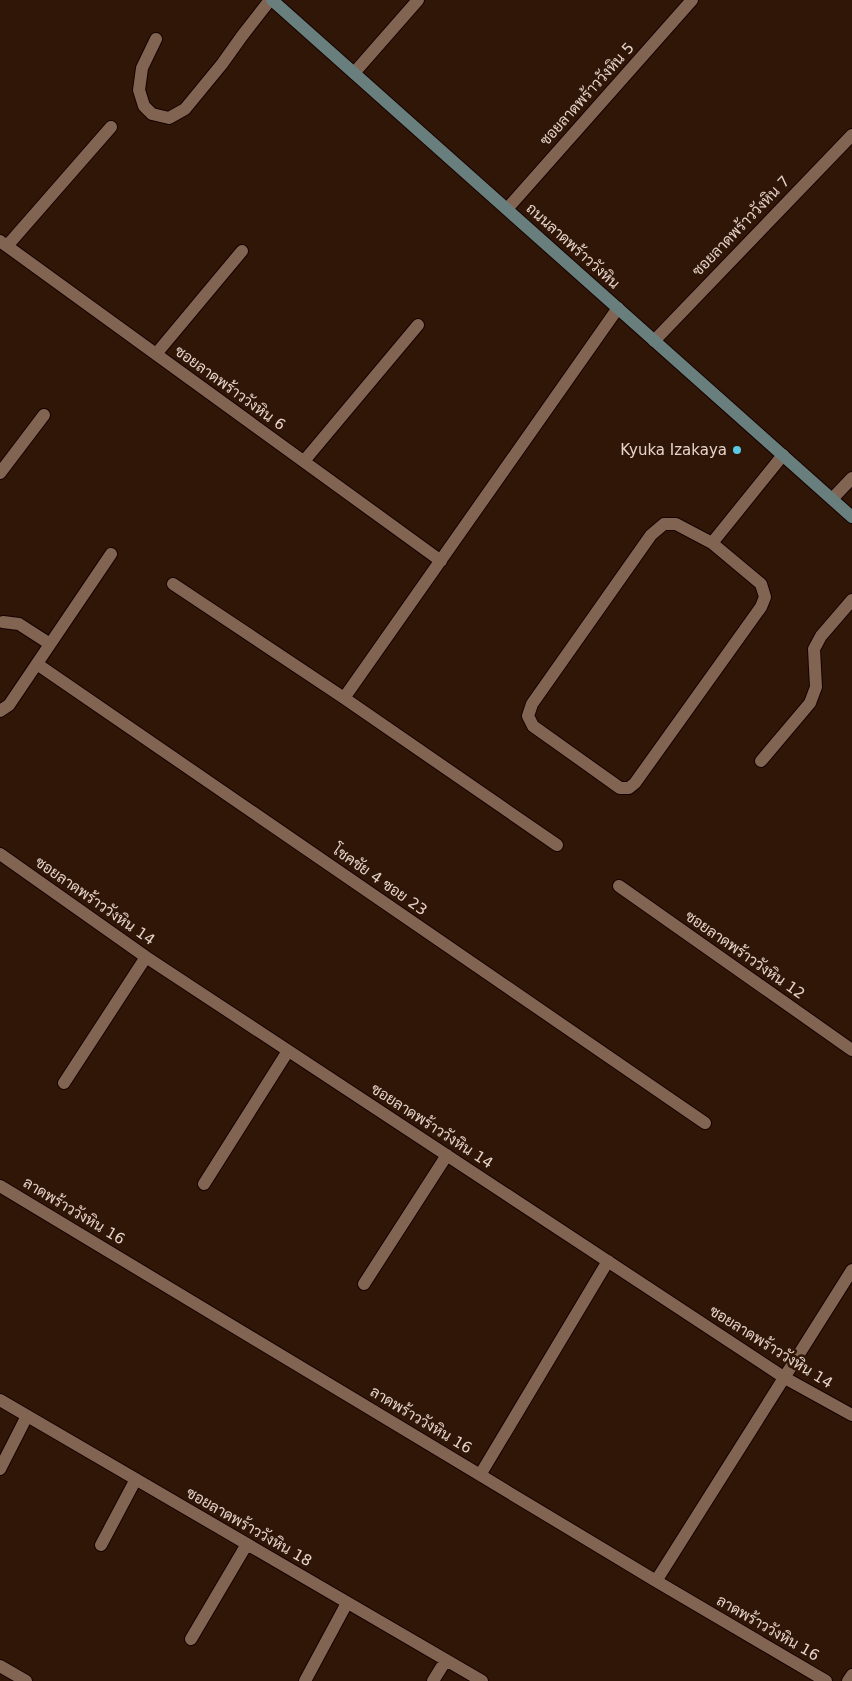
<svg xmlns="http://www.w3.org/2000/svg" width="852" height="1681" font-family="'DejaVu Sans',Sarabun,sans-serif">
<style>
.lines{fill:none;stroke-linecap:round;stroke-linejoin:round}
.service-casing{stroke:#160200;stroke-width:14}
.minor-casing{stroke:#160200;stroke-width:14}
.secondary-casing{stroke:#160200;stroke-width:14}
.service{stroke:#826453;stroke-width:12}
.minor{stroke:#826453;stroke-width:12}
.secondary{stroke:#697f7d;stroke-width:12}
.poi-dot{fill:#59c8e5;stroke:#2f1607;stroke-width:2}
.labels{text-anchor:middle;stroke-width:5;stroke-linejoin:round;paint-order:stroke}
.street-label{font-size:15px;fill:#e6d4cb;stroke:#2f1607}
.poi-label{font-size:15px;fill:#e6d4cb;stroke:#2f1607;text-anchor:end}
</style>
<rect width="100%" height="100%" fill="#2f1607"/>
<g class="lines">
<g class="service-casing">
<path id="service" d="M156 39 142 68 139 90 144 106 152 114 169 118 185 109 222 64 242 36 270 0
M712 543 761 584 765 597 761 607 635 783 629 788H620L533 726 528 716 532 704 651 535 664 524H676L712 543 783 455"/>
</g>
<g class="minor-casing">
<path id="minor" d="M354 73 418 0
M507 209 692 0
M0 241 441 561
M7 246 111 127
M654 341 852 135
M156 354 242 251
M304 461 418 325
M0 473 44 415
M832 499 852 478
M173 584 344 698 557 845
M3 622 19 624 50 644
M37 664 705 1123
M344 698 618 308
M0 711 9 705 111 554
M761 761 810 703 816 687 814 649 821 636 852 600
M0 854 146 957 785 1378 852 1415
M619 886 852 1050
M64 1083 146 957
M204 1184 288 1051
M0 1186 656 1581 826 1681
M364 1284 447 1155
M0 1400 482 1681
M0 1469 27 1416
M480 1475 608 1261
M101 1545 136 1479
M656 1581 852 1270
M191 1639 247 1544
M0 1666 26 1681
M305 1681 347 1603
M433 1681 446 1660
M848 1681 852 1675"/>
</g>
<g class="secondary-casing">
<path id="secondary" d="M272 0 852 517"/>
</g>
<use href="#service" class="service"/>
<use href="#minor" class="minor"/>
<use href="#secondary" class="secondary"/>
</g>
<circle class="poi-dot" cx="737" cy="450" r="5"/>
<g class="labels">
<g class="street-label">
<text transform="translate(587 94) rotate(-48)" y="5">ซอยลาดพร้าววังหิน 5</text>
<text transform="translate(741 226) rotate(-46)" y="5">ซอยลาดพร้าววังหิน 7</text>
<text transform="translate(573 246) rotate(42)" y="5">ถนนลาดพร้าววังหิน</text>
<text transform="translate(230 388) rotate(36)" y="5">ซอยลาดพร้าววังหิน 6</text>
<text transform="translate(380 880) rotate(35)" y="5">โชคชัย 4 ซอย 23</text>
<text transform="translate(95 901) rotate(35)" y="5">ซอยลาดพร้าววังหิน 14</text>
<text transform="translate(745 955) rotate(35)" y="5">ซอยลาดพร้าววังหิน 12</text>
<text transform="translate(432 1126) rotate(33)" y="5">ซอยลาดพร้าววังหิน 14</text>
<text transform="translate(74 1211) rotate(31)" y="5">ลาดพร้าววังหิน 16</text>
<text transform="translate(771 1347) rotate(32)" y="5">ซอยลาดพร้าววังหิน 14</text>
<text transform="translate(421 1420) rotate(31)" y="5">ลาดพร้าววังหิน 16</text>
<text transform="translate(249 1527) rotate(30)" y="5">ซอยลาดพร้าววังหิน 18</text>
<text transform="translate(768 1628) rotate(30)" y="5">ลาดพร้าววังหิน 16</text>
</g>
<g class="poi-label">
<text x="727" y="455">Kyuka Izakaya</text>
</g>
</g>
</svg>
